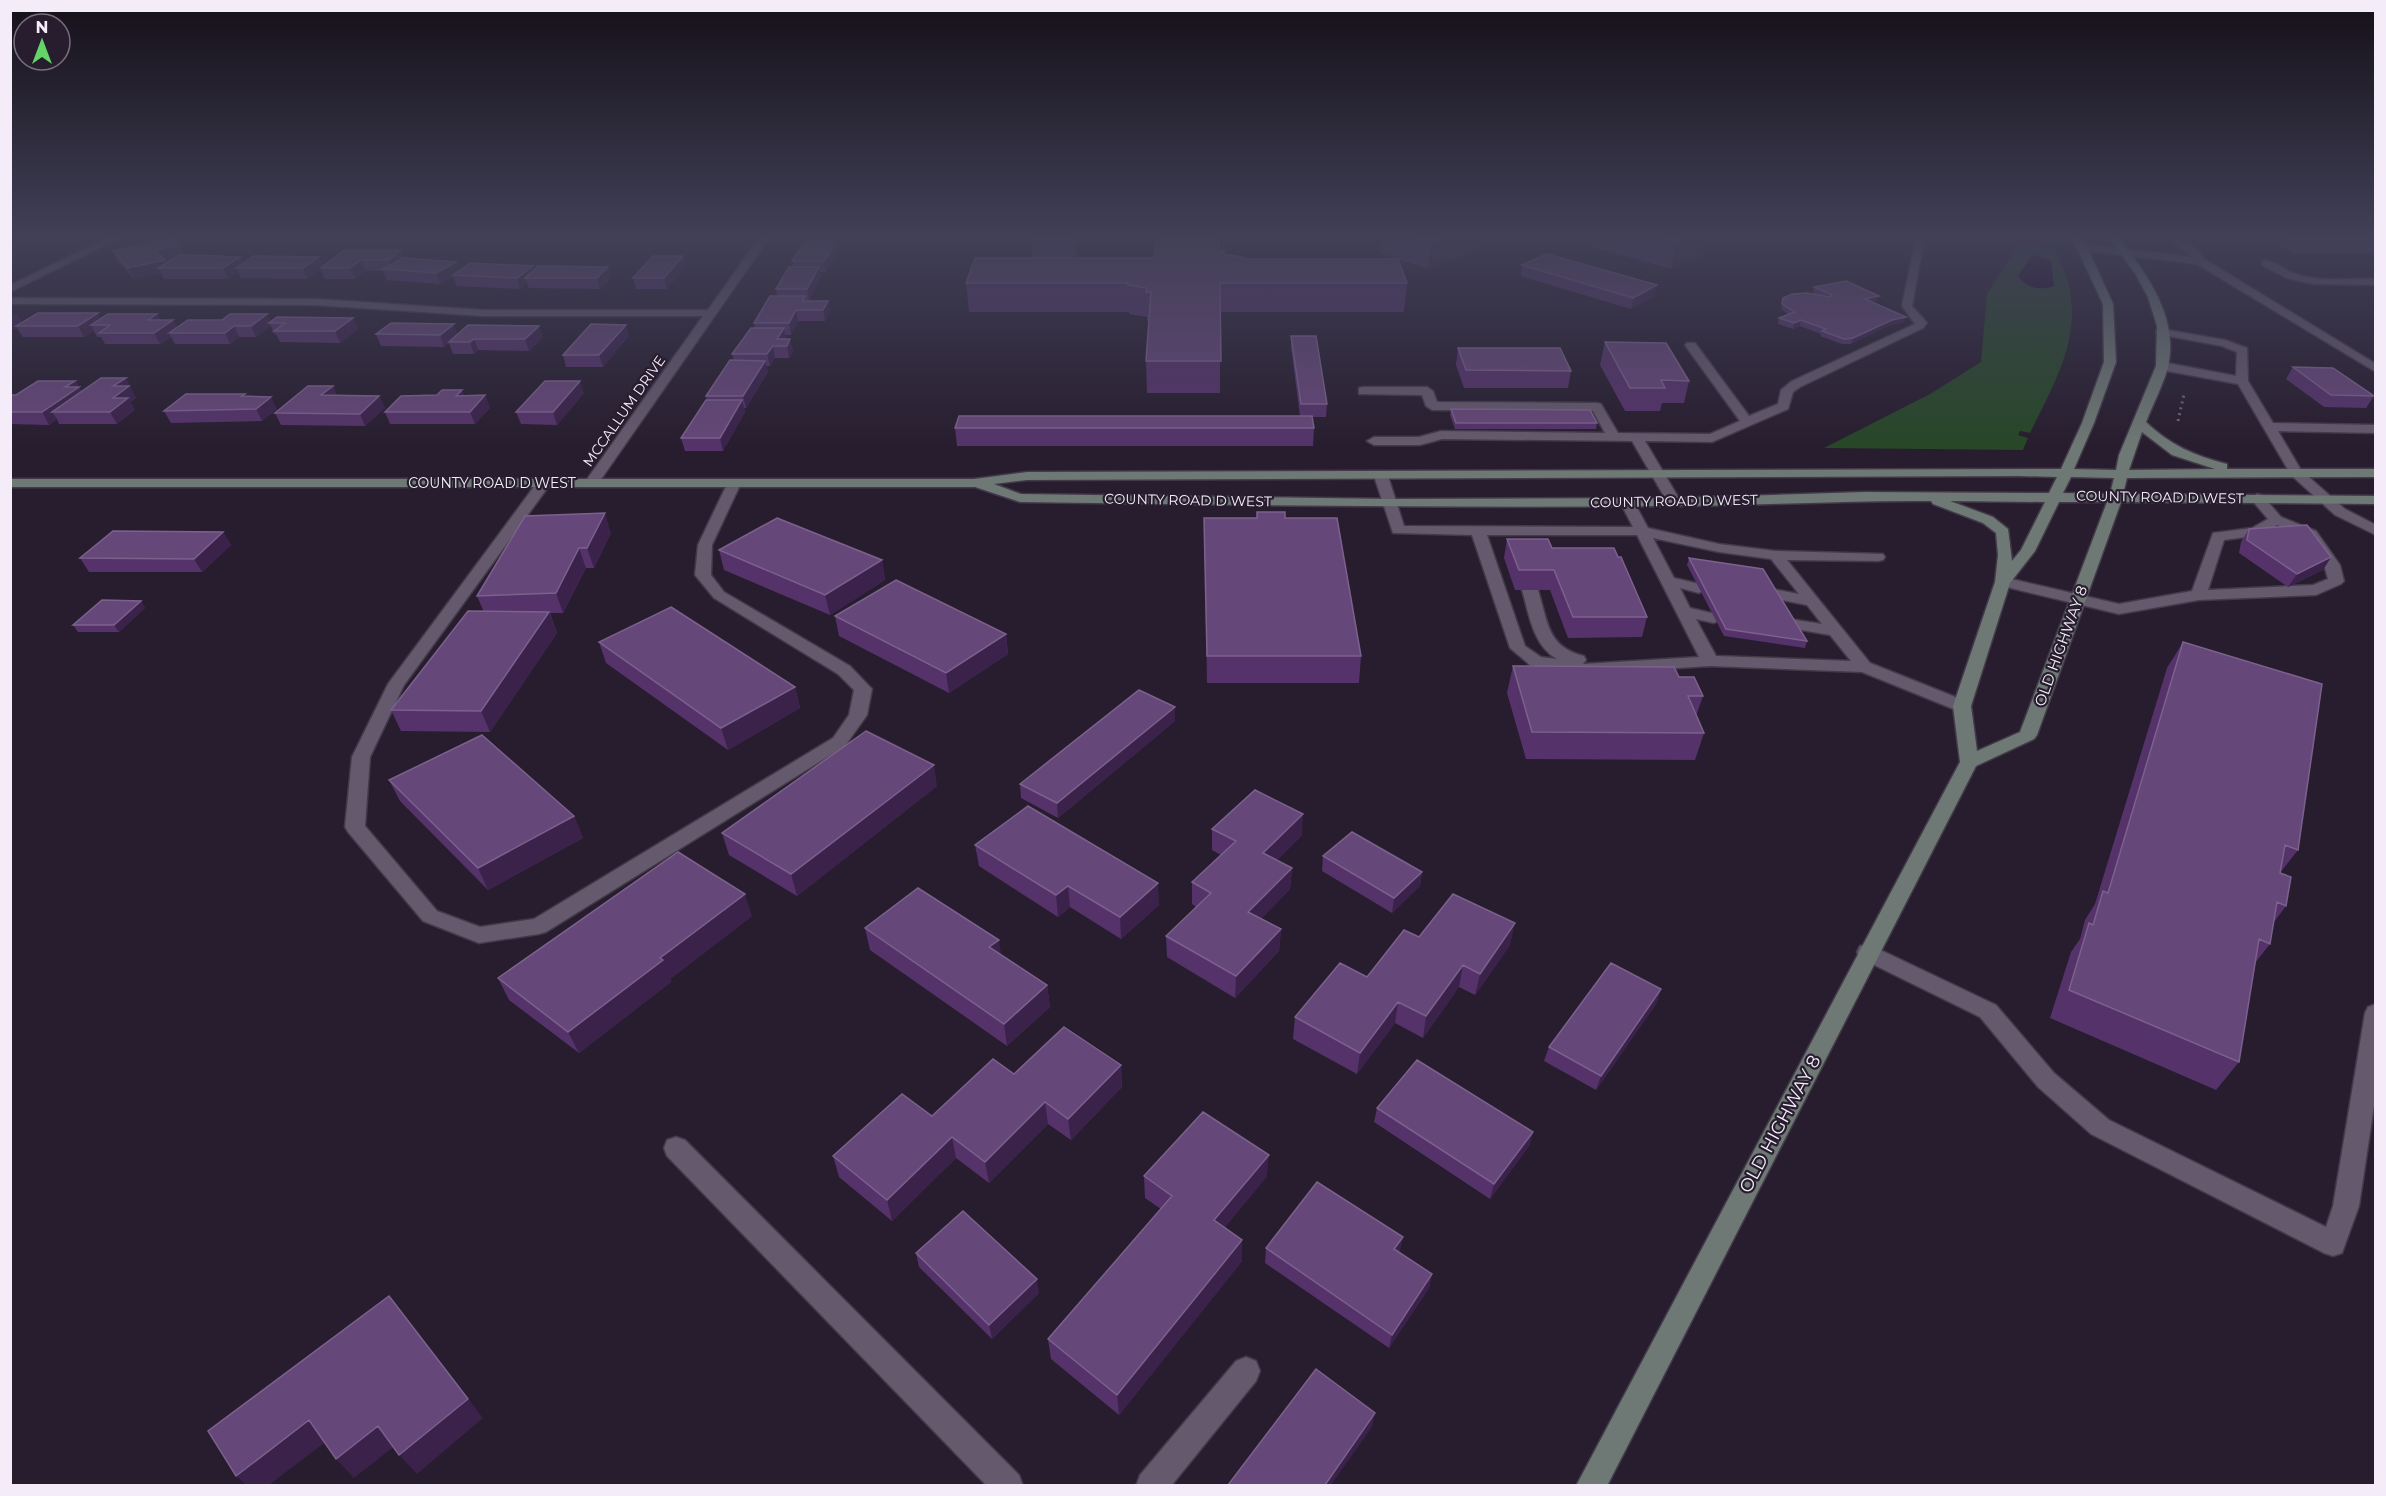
<svg xmlns="http://www.w3.org/2000/svg" width="2386" height="1496" font-family="Montserrat,sans-serif">
<style>
.green{fill:#274727}
.water{fill:#1d022b}
.lines{fill:none;stroke-linecap:round;stroke-linejoin:round}
.lane-casing{stroke:#423a48;stroke-width:3}
.street-casing{stroke:#423a48;stroke-width:3}
.secondary-casing{stroke:#423a48;stroke-width:3}
.path{stroke:#706776;stroke-width:3;stroke-dasharray:2 4;stroke-linecap:butt}
.lane{fill:#65596d;fill-rule:evenodd}
.street{fill:#65596d;fill-rule:evenodd}
.secondary{fill:#6e7874;fill-rule:evenodd}
.wall{fill:#55336a;fill-rule:evenodd}
.shaded-wall{fill:#3b224b}
.building{fill:#664779;stroke:#7c618d;stroke-width:1.5}
.labels{text-anchor:middle;stroke-width:4.5;stroke-linejoin:round;paint-order:stroke}
.far-street-label{font-size:14px;fill:#f4edf9;stroke:#271d2e}
.street-label{font-size:15px;fill:#f4edf9;stroke:#271d2e}
.near-street-label{font-size:18px;fill:#f4edf9;stroke:#271d2e}
</style>
<rect width="100%" height="100%" fill="#271d2e"/>
<path class="green" d="M2018 245 2054 249C2093 318 2061 370 2030 433L2020 431 2018 435 2028 438 2023 450 1824 448 1930 394 1981 362 1987 294Z"/>
<path class="water" d="M2032 255 2051 260 2054 286C2041 291 2026 288 2018 276Z"/>
<g class="lines">
<g class="lane-casing">
<path id="lane" d="M1916 238 1924 240 1912 306 1927 323 1923 328 1800 387 1793 392 1788 409 1712 442 1645 441 1681 502 1679 505H1669L1632 441 1442 439 1420 445H1374L1367 441 1374 437H1419L1441 431 1605 433 1593 411 1432 410 1426 406 1422 395 1359 394V388L1363 387H1427L1433 391 1437 402 1597 403 1601 404 1618 433 1710 434 1740 421 1685 345 1687 343H1695L1749 416 1778 404 1781 390 1792 381 1915 324 1902 306Z
M2262 261C2273 259 2283 269 2293 273 2318 283 2350 278 2376 279V285L2313 284 2287 278 2262 265Z
M2162 329 2225 340 2247 348 2248 381 2273 423 2376 425V433L2278 431 2301 470 2345 509 2376 525V535L2335 515 2291 475 2238 384 2162 370 2156 366 2162 362 2236 376 2237 352 2222 346 2158 334 2156 332Z
M1381 472 1388 476 1404 526 1633 527 1620 502 1627 498 1634 502 1648 528 1719 544 1776 551 1883 554 1885 557 1883 560 1878 561 1787 560 1870 663 1968 702 1971 706 1968 710H1956L1862 672 1710 666 1584 674 1530 665 1510 648 1472 535 1393 533 1374 476ZM1487 535H1637L1699 657 1583 664 1586 660 1584 656C1547 647 1548 622 1538 590L1530 585 1522 590C1529 614 1533 646 1557 659L1541 657 1525 646ZM1653 538 1719 552 1771 559 1799 594 1772 589 1764 594 1767 597 1807 605 1822 624 1790 619 1782 624 1784 627 1830 635 1851 661 1716 656 1696 619 1714 623 1722 618 1720 615 1690 608 1680 588 1699 593 1707 588 1704 585 1674 578Z
M2257 494 2262 495 2281 517 2316 531 2340 565 2344 581 2341 584 2316 595 2199 600 2119 614 1998 585 1995 582 2003 577 2119 604 2192 591 2213 533 2252 528 2268 519 2250 498ZM2277 525 2306 537 2324 565 2328 579 2313 585 2208 590 2224 540 2261 535Z
M1868 944 1996 1005 2054 1073 2109 1120 2326 1227 2333 1206 2365 1013 2368 1007 2376 1004V1092L2359 1206 2342 1253 2333 1256 2324 1253 2091 1134 2038 1087 1980 1017 1860 958 1857 952 1860 946Z
M676 1137 685 1140 1019 1475 1023 1486H987L667 1156 664 1148 667 1140Z
M1246 1357 1256 1361 1260 1371 1256 1381 1171 1486H1136L1140 1475 1236 1361Z"/>
</g>
<g class="street-casing">
<path id="street" d="M108 238H120L10 292V285Z
M759 238H769L597 485 592 486 585 482 703 316H484L315 305 10 304V298L315 299 484 310H708Z
M2167 238C2183 238 2196 246 2204 259L2376 364V372L2197 264 2082 250 2077 247 2082 244 2193 257Z
M544 479 551 483 404 685 370 757 365 826 437 911 480 927 534 919 833 738 849 715 854 690 838 674 714 598 695 575 698 545 729 480H739L741 483 712 545 711 575 724 592 850 666 872 689 867 715 845 746 546 932 539 934 479 943 423 921 348 832 345 827 352 757 388 684 539 480Z"/>
</g>
<g class="secondary-casing">
<path id="secondary" d="M2070 238H2080L2087 247 2113 304 2116 362 2094 423 2074 469 2116 470 2119 455 2156 366 2157 326 2148 297 2135 273 2109 238H2119C2147 275 2179 317 2168 367 2163 385 2153 404 2146 422 2170 445 2195 456 2227 464V469H2376V477L2127 478 2123 494 2376 496V504L2121 502 2037 735 2034 739 1976 766 1607 1486H1576L1960 762 1953 706 1995 582 1998 555 1996 533 1983 523 1933 504 1931 501C1844 500 1757 506 1670 506 1453 508 1237 505 1020 502L975 487H10V479H974L1027 472 2061 469 2082 423 2104 362 2103 304 2077 248ZM2142 432 2172 455 2215 469 2129 470ZM2019 476 2057 477 2049 493 1864 492 1674 498 1391 499 1021 494 994 484 1027 480ZM2071 477 2114 478 2110 494 2063 493ZM1950 501 2045 502 2021 550 2012 561 2008 529 1993 517ZM2059 502H2107L2020 732 1977 751 1971 706 2010 583 2035 551Z"/>
</g>
<path class="path" d="M2178 421 2184 394"/>
<use href="#lane" class="lane"/>
<use href="#street" class="street"/>
<use href="#secondary" class="secondary"/>
</g>
<path class="wall" d="M15 238H62L41 245 18 243Z
M676 238H707L706 239 676 240Z
M807 238H845L840 247H838L839 250 826 272H820L821 277 809 300H805L806 301H828L830 312 825 321H798L791 335H785L786 339 793 350 789 358H775L770 366H766L768 372 746 408H744L745 412 723 451H685L681 438 707 400 706 396 734 360 732 354 755 328 754 323 777 296 776 289 793 267 792 261 807 240Z
M1033 238H1079L1076 258H1033L1031 243Z
M1381 238H1503L1428 269 1398 259 1407 283 1404 312H1220V393H1147L1146 361 1149 321H1147V317L1129 314V312H969L966 283 1219 250 1224 254 1243 259H1397L1380 253Z
M1563 238H1706L1702 254 1671 269Z
M1747 238H1766L1759 241Z
M2268 238H2376V253H2294Z
M180 245 185 255 224 257 243 263 323 266 344 250 404 258 459 271 534 270 608 267 611 277 600 289 529 288 527 283 520 289 457 286 453 276 440 284 387 280 383 271H365L355 279H325L321 269 307 279 241 278 238 272 228 279H164L161 273 134 279 118 261 113 251ZM175 257 166 263 164 260Z
M683 256 686 266 667 289H636L633 278Z
M1522 265 1657 285 1654 296 1631 309 1521 276Z
M1814 287 1877 301 1873 302 1904 322 1890 325 1851 344H1842L1820 336 1821 334 1800 326 1793 329 1778 324 1779 318 1788 314 1781 309 1783 298 1816 295 1813 293Z
M16 313 22 323 98 313 101 319 157 314 160 320H173L177 327 353 318 358 329 340 343 280 342 276 334H274L271 326 256 337H239L230 344H175L171 337 160 344H105L101 337H97L94 331 84 337H23L17 328 10 331Z
M376 334H458L543 337 529 351 478 350 474 354H453L449 343 444 347 381 346Z
M629 336 603 367H566L563 355Z
M1291 336 1327 404 1326 417H1312L1314 428 1313 446H957L955 428 1300 416 1291 347Z
M1605 342 1689 381 1684 403H1662L1660 411H1625L1600 365Z
M1458 348 1571 371 1568 388H1464L1456 365Z
M2293 367 2374 396 2366 408 2324 407 2286 379Z
M75 381 82 392 132 390H131L136 398 130 402 135 410 117 424H59L57 419 49 425 10 424V395H16Z
M333 386 337 396H379L385 408 365 426 281 425 275 413Z
M584 393 557 425 521 424 516 412Z
M485 395 490 408 475 424H390L385 412 464 396Z
M246 396 277 409 262 421 171 423 164 411Z
M1451 409 1597 423 1596 429H1455L1450 415Z
M1257 512 1285 518 1361 656 1359 683H1207L1204 518H1257Z
M2249 529 2331 557 2323 570 2288 587 2239 553 2241 542Z
M223 532 231 545 202 572H89L80 558Z
M611 533 594 568H586L563 613H550L557 633 490 732 401 731 391 710 484 612 477 596Z
M1507 539 1552 548 1647 617 1642 637 1568 638 1550 590H1515L1504 558Z
M719 550 882 560 885 580 830 615 724 570Z
M1689 558 1807 641 1805 648 1724 636 1687 565Z
M141 601 145 608 119 632H78L73 625Z
M835 616 1006 634 1008 654 949 693 839 636Z
M599 642 795 687 800 708 728 750 606 663Z
M2183 642 2298 850 2280 873 2286 906 2274 922 2270 944 2255 963 2239 1062 2216 1090 2050 1018 2071 952 2080 939 2085 920 2095 904 2167 668Z
M1513 666 1679 677 1703 696 1696 716 1704 733 1695 760 1526 759 1507 693Z
M1175 721 1058 818 1021 798 1020 784Z
M389 780 574 816 583 838 488 890 400 801Z
M937 786 797 896 729 855 722 833Z
M1212 829 1302 835 1277 860 1292 868 1290 889 1261 919 1281 929 1279 951 1235 998 1167 957 1166 936 1196 907 1192 904V882L1221 855 1212 850Z
M975 845 1159 905 1121 939 1070 907 1058 917 979 866Z
M1323 856 1422 872 1420 886 1392 913 1322 871Z
M752 916 670 979 671 982 579 1053 509 1000 498 978Z
M865 928 1047 985 1050 1007 1007 1046 870 950Z
M1419 937 1510 945 1475 995 1459 987 1423 1038 1395 1023 1357 1074 1293 1039 1295 1017 1367 977Z
M1661 989 1656 1004 1596 1090 1544 1061 1549 1047Z
M1121 1065 1122 1087 1071 1140 1048 1124 989 1183 956 1158 892 1221 839 1177 833 1156 932 1116 1014 1074Z
M1377 1108 1533 1132 1529 1146 1490 1199 1374 1122Z
M1144 1176H1267L1225 1227 1242 1240V1261L1119 1415 1051 1359 1048 1339 1161 1209 1145 1198Z
M1403 1237 1399 1252 1432 1274 1429 1288 1389 1348 1265 1263 1266 1248Z
M916 1253 1039 1293 992 1339 919 1267Z"/>
<path class="shaded-wall" d="M38 238H62L41 245Z
M838 238H845L840 247Z
M1076 238H1079L1076 258 1075 243Z
M1439 238H1503L1428 269 1431 241Z
M1685 238H1706L1702 254 1671 269 1677 241Z
M837 240 839 250 826 272 824 261Z
M180 245 185 255 160 261 155 250Z
M401 250 405 261 393 271 389 260Z
M224 256 228 265 240 257 245 268H236L238 272 228 279 223 268 221 257Z
M683 256 686 266 667 289 664 278Z
M319 257 323 267 307 279 303 268Z
M165 260 168 268H158L161 273 134 279 128 268Z
M361 260 365 271 355 279 350 268Z
M456 262 460 273 453 275V276L440 284 436 273Z
M533 266 536 277 525 278 527 283 520 289 517 278Z
M608 267 611 277 600 289 597 278Z
M819 267 821 277 809 300 807 289Z
M1657 285 1654 296 1631 309 1633 298Z
M1879 296 1877 301 1863 304 1865 299Z
M828 301 830 312 825 321 823 310Z
M796 310 798 321 791 335 789 323Z
M16 313 22 324 16 326 17 328 10 331V316Z
M98 313 104 324 91 325 94 331 84 337 78 326Z
M157 314 163 325 148 320Z
M267 314 271 323H269L271 326 256 337 251 326Z
M1906 317 1904 322 1890 325 1851 344 1853 338 1892 320Z
M353 318 358 329 340 343 335 331Z
M173 320 179 331 169 333 171 337 160 344 154 333Z
M1801 320 1800 326 1793 329 1794 323Z
M454 324 458 335 449 342V343L444 347 440 335Z
M626 325 629 336 603 367 599 355Z
M234 326 239 337 230 344 225 333Z
M539 326 543 337 529 351 525 339Z
M784 328 786 340 777 339Z
M474 339 478 350 474 354 470 342Z
M790 339 793 350 789 358 787 346Z
M773 346 775 358 770 366 767 354Z
M765 361 768 372 746 408 743 396Z
M126 378 136 398 130 402 135 410 117 424 110 412 113 398V386Z
M75 381 86 399 52 412 57 419 49 425 42 412 65 387Z
M580 381 584 393 557 425 553 412Z
M333 386 338 398 321 395Z
M462 390 466 402 456 396Z
M485 395 490 408 475 424 470 412Z
M379 396 385 408 365 426 360 414Z
M271 397 277 409 262 421 256 409Z
M742 400 745 412 723 451 720 438Z
M605 513 611 533 594 568 587 548Z
M223 532 231 545 202 572 194 559Z
M579 548 586 568 563 613 556 593Z
M2331 557 2323 570 2288 587 2297 574Z
M882 560 885 580 830 615 825 595Z
M141 601 145 608 119 632 114 625Z
M549 612 557 633 490 732 481 711Z
M1006 634 1008 654 949 693 946 673Z
M795 687 800 708 728 750 721 728Z
M1175 707V721L1058 818 1057 803Z
M934 765 937 786 797 896 791 874Z
M1303 814 1302 835 1262 875 1263 853Z
M574 816 583 838 488 890 478 868Z
M1292 868 1290 889 1247 934 1248 912Z
M1422 872 1420 886 1392 913 1394 898Z
M1158 883 1159 905 1121 939 1120 917Z
M1068 886 1070 907 1058 917 1056 895Z
M745 894 752 916 670 979 671 982 579 1053 568 1032 660 958Z
M1515 923 1510 945 1475 995 1480 974Z
M1281 929 1279 951 1235 998 1236 976Z
M999 940 1002 961 989 947Z
M1463 965 1459 987 1423 1038 1426 1016Z
M1047 985 1050 1007 1007 1046 1004 1024Z
M1661 989 1656 1004 1596 1090 1601 1076Z
M1398 1002 1395 1023 1357 1074 1360 1053Z
M1121 1065 1122 1087 1071 1140 1068 1119Z
M1045 1102 1048 1124 989 1183 985 1162Z
M1533 1132 1529 1146 1490 1199 1494 1184Z
M952 1137 956 1158 892 1221 887 1200Z
M1269 1155 1267 1176 1214 1241V1220Z
M1403 1237 1400 1251 1392 1263 1394 1249Z
M1242 1240V1261L1119 1415 1117 1395Z
M1432 1274 1429 1288 1389 1348 1392 1335Z
M1037 1279 1039 1293 992 1339 989 1325Z
M389 1296 483 1418 417 1474 399 1455Z
M1375 1413 1372 1427 1331 1485H1325Z
M309 1420 328 1440 269 1485H246L236 1476Z
M378 1426 396 1445 354 1478 336 1459Z"/>
<path class="building" d="M173 238 180 245 155 250 165 260 128 268 113 251Z
M1033 238H1076L1075 243H1031Z
M1156 238H1219V250H1224V254L1242 257 1243 259H1398L1407 283H1220L1221 361H1146L1151 292H1146L1147 288 1128 285V283H966L975 258H1154Z
M1421 238H1439L1431 241Z
M1665 238H1685L1677 241Z
M2291 238H2376V242H2299Z
M806 240H837L824 261H792Z
M344 250H401L389 260H361L350 268H321Z
M1547 254 1657 285 1633 298 1522 265Z
M179 255 224 256 221 257H240L223 268H158Z
M254 256 319 257 303 268H236Z
M653 256H683L664 278H633Z
M403 258 456 262 436 273 383 269Z
M470 263 533 266 517 278 453 275Z
M538 266 608 267 597 278H525Z
M789 267H819L807 289H776Z
M1846 281 1879 296 1865 299 1906 317 1892 320 1853 338 1844 339 1822 331 1826 329 1801 320 1794 323 1779 318 1795 312 1782 304 1783 298 1792 294 1807 293 1829 297 1832 295 1814 287Z
M770 296H805L802 301H828L823 310H796L789 323H754Z
M38 313H98L78 326H16Z
M108 314H157L148 320H173L154 333H99L110 325H91Z
M230 314H267L251 326H234L225 333H169L188 320H222Z
M277 317 353 318 335 331H274L285 323H269Z
M391 323 454 324 440 335 376 334Z
M591 324 626 325 599 355H563Z
M468 325 539 326 525 339H474L470 342H449Z
M751 328H784L777 339H790L787 346H773L767 354H732Z
M1291 336H1316L1327 404H1301Z
M1605 342 1666 343 1689 381 1661 380 1665 388H1630Z
M1458 348H1560L1571 371 1466 370Z
M730 360 765 361 743 396H706Z
M2293 367 2333 368 2374 396 2331 395Z
M101 378H126L113 386H129L113 398H128L110 412H52Z
M38 381H75L65 387H79L42 412H10V395H16Z
M545 381H580L553 412H516Z
M308 386H333L321 395 379 396 360 414 275 413Z
M442 390H462L456 396 485 395 470 412H385L401 396 437 395Z
M186 394H245L242 396 271 397 256 409 164 411Z
M706 400H742L720 438H681Z
M1451 409 1590 410 1597 423H1456Z
M959 416H1312L1314 428H955Z
M1257 512H1285V518H1337L1361 656H1207L1204 518H1257Z
M605 513 587 548H579L556 593 477 596 525 516Z
M777 518 882 560 825 595 719 550Z
M2307 525 2331 557 2297 574 2247 540 2249 529Z
M113 531 223 532 194 559 80 558Z
M1507 539H1548L1552 548H1614L1618 557H1621L1647 617H1573L1554 570H1519Z
M1689 558 1763 569 1807 641 1726 629Z
M896 580 1006 634 946 673 835 616Z
M102 600 141 601 114 625H73Z
M671 607 795 687 721 728 599 642Z
M468 611 549 612 481 711 391 710Z
M2183 642 2322 684 2298 850 2285 845 2280 873 2291 877 2286 906 2277 902 2270 944 2259 939 2239 1062 2069 990 2089 923 2093 925 2103 891 2108 893Z
M1513 666 1674 667 1679 677H1694L1703 696H1688L1704 733 1532 732Z
M1139 690 1175 707 1057 803 1020 784Z
M866 731 934 765 791 874 722 833Z
M482 735 574 816 478 868 389 780Z
M1255 790 1303 814 1263 853 1292 868 1248 912 1281 929 1236 976 1166 936 1211 893 1192 882 1236 841 1212 829Z
M1028 806 1158 883 1120 917 1068 886 1056 895 975 845Z
M1352 832 1422 872 1394 898 1323 856Z
M678 852 745 894 660 958 663 960 568 1032 498 978Z
M918 888 999 940 989 947 1047 985 1004 1024 865 928Z
M1453 894 1515 923 1480 974 1463 965 1426 1016 1398 1002 1360 1053 1295 1017 1340 963 1367 977 1404 930 1419 937Z
M1611 963 1661 989 1601 1076 1549 1047Z
M1064 1027 1121 1065 1068 1119 1045 1102 985 1162 952 1137 887 1200 833 1156 902 1094 932 1116 993 1059 1014 1074Z
M1417 1060 1533 1132 1494 1184 1377 1108Z
M1203 1112 1269 1155 1214 1220 1242 1240 1117 1395 1048 1339 1172 1196 1144 1176Z
M1317 1182 1403 1237 1394 1249 1432 1274 1392 1335 1266 1248Z
M963 1211 1037 1279 989 1325 916 1253Z
M389 1296 468 1399 399 1455 378 1426 336 1459 309 1420 236 1476 208 1431Z
M1316 1369 1375 1413 1325 1485H1228Z"/>
<linearGradient id="sky" x2="0" y2="1"><stop stop-color="#151019"/><stop offset="0.53" stop-color="#414057"/><stop offset="1" stop-color="#414057" stop-opacity="0"/></linearGradient>
<rect width="2386" height="447" fill="url(#sky)"/>
<g class="labels">
<g class="far-street-label">
<text transform="translate(624 411) rotate(-55)" y="5">MCCALLUM DRIVE</text>
<text x="492" y="488">COUNTY ROAD D WEST</text>
<text transform="translate(2160 497) rotate(1)" y="5">COUNTY ROAD D WEST</text>
<text transform="translate(1188 500) rotate(1)" y="5">COUNTY ROAD D WEST</text>
<text transform="translate(1674 501) rotate(-1)" y="5">COUNTY ROAD D WEST</text>
</g>
<g class="street-label">
<text transform="translate(2061 646) rotate(-70)" y="5">OLD HIGHWAY 8</text>
</g>
<g class="near-street-label">
<text transform="translate(1780 1124) rotate(-62)" y="6">OLD HIGHWAY 8</text>
</g>
</g>
<rect width="2386" height="1496" fill="none" stroke="#f4edf9" stroke-width="24"/>
<g transform="translate(42 42)"><circle r="28" fill="#271d2e" stroke="#79707f" stroke-width="1.5"/>
<path d="M0-4.5L10 22L0 15L-10 22Z" fill="#65d467"/>
<text y="-9" font-size="16" font-weight="bold" text-anchor="middle" fill="#f4edf9">N</text>
</g>
</svg>
